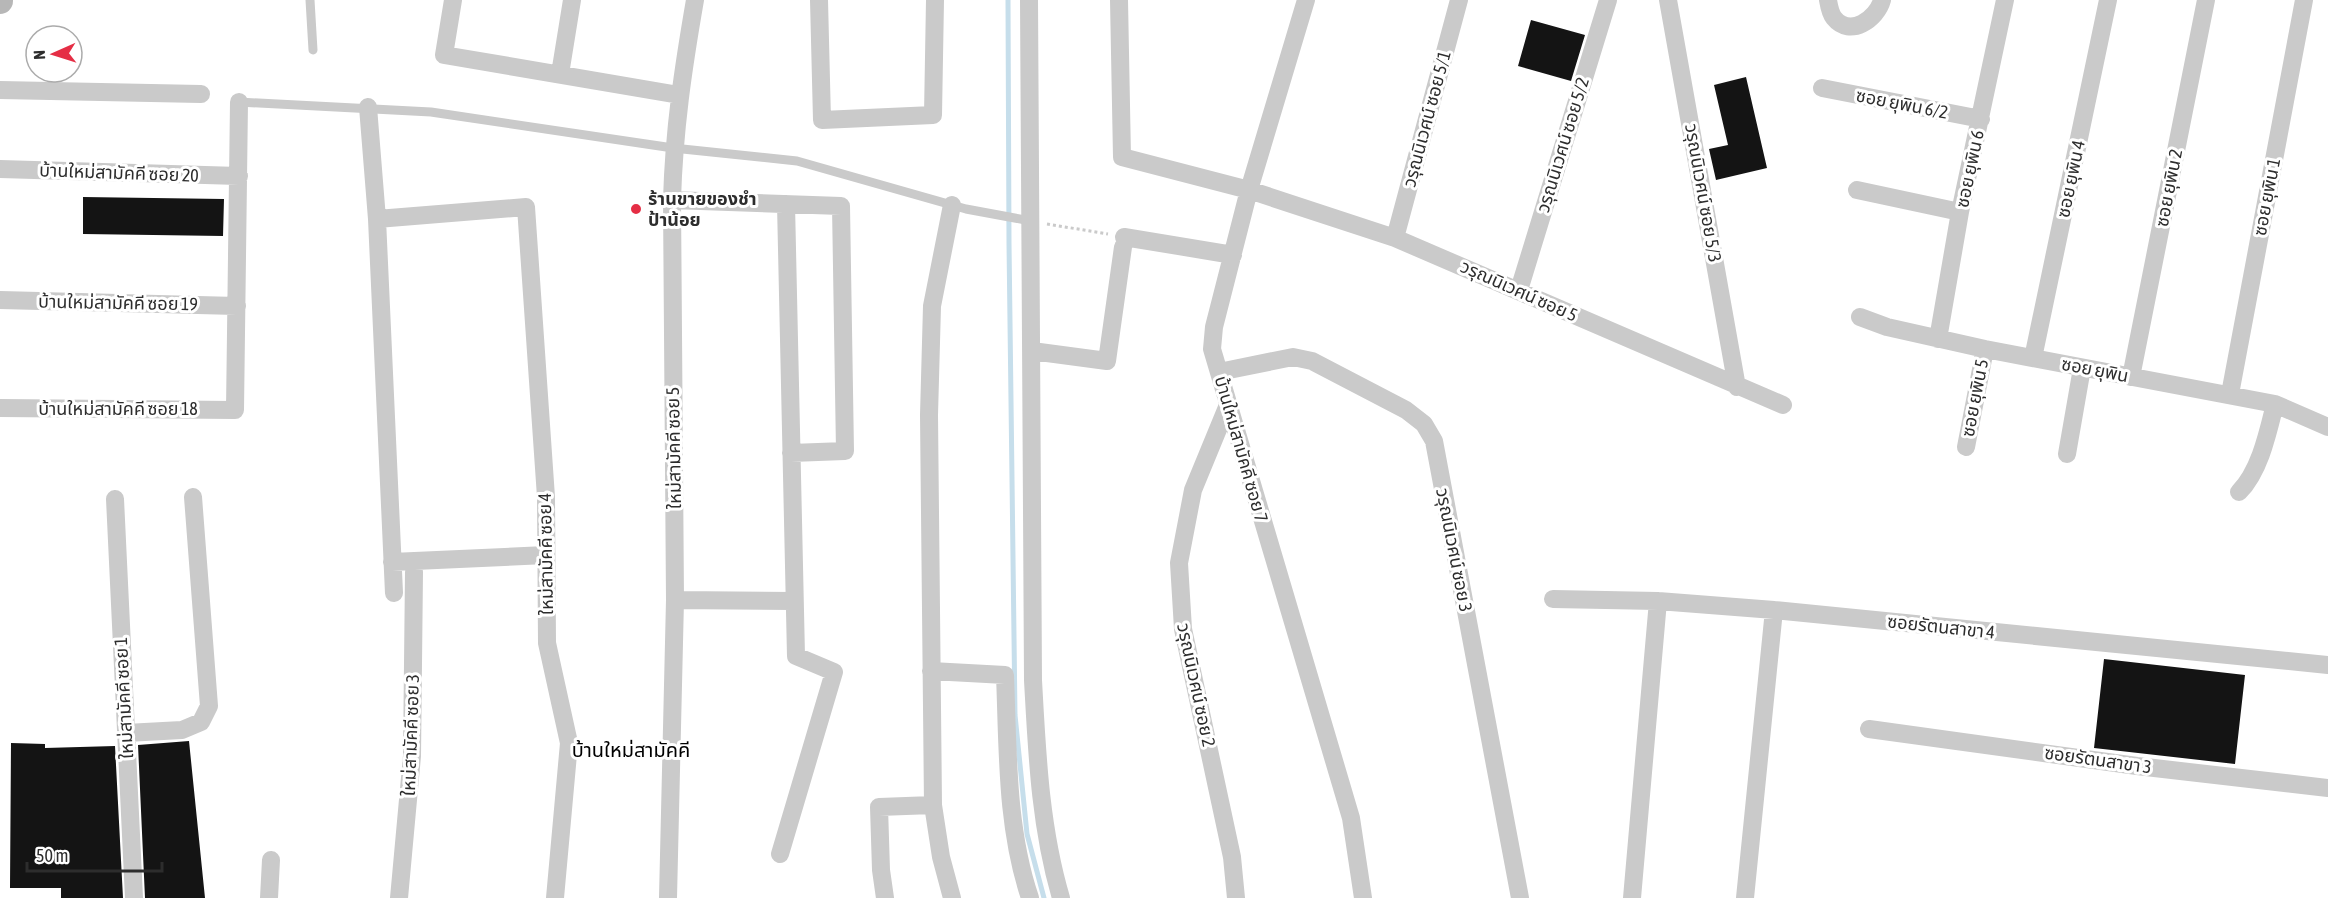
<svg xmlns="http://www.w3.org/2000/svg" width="2328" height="898" font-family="'Asap Condensed','Noto Sans Thai',sans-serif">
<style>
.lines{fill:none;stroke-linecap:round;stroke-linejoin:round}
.stream{stroke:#c6deeb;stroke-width:5}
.building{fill:#141414}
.path{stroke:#cacaca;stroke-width:3;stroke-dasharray:3 3;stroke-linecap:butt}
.lane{stroke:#cacaca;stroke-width:9}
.street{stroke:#cacaca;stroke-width:18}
.secondary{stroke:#b7b7b7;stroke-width:26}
.poi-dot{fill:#e52e45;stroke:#fff;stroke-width:2}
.labels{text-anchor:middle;stroke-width:6;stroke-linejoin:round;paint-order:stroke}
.street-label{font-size:18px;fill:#2d2d2d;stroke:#fff}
.poi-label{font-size:18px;font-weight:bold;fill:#2d2d2d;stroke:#fff;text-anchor:start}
.neighbourhood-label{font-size:20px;fill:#000;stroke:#fff}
</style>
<rect width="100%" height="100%" fill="#fff"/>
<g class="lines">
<path class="stream" d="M1008 0 1009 243 1015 715 1027 834 1044 898"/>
</g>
<path class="building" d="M1531 20 1585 35 1571 81 1518 66Z
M1746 77 1767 168 1716 180 1709 149 1728 145 1714 85Z
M83 197 224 199 223 236 83 234Z
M2104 659 2245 675 2235 764 2094 748Z
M189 741 205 898H145L138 745Z
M11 743 45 744V748L115 746 123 898H61V888H10Z"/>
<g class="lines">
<path class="path" d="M1047 224 1108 234"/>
<path class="lane" d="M310 0 313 50
M239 102 431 112 673 148 797 161 966 209 1031 221"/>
<path class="street" d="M453 0 444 55 679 95
M819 0 822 120 933 115 935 0
M1029 0 1033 680C1037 753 1040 827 1061 898
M1119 0 1122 157 1249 190 1395 238 1783 405
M1306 0 1249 190 1214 327 1212 349 1351 818 1363 898
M1668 0 1737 387
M1828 0C1829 6 1830 13 1834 18 1850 38 1877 19 1882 0
M560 74 572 0
M1822 88 1981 119
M0 90 201 94
M368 107 377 219 394 593
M0 169 239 176
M1857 190 1960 212
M672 200 841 206 845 451 791 453
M377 219 526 207 546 497 547 643 569 743 555 898
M1124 237 1233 255
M1395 238 1459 0
M1519 290 1608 0
M0 300 237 306
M1860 317 1887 327 1985 349 2275 404 2328 427
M1938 339 1960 212 2005 0
M1032 351 1107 361 1123 247
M2033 358 2108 0
M1219 372 1293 357 1312 361 1406 410 1424 424 1434 441 1520 898
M2131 377 2206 0
M2230 394 2304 0
M1228 405 1193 490 1179 563 1183 629 1232 857 1236 898
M0 408 235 410 239 102
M1966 447 1985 349
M2067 454 2082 368
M2239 492C2260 471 2268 432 2275 404
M115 499 134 898
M392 562 546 555
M1553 599 1658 601 1774 610 2328 665
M675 600 793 601
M931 671 1005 675C1008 750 1006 827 1030 898
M1869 729 2137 766 2328 788
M126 733 182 730 201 722 209 706 193 497
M780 854 834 672 796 656 786 204
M269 898 271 860
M399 898 412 756 414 572
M668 898 675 600 672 200C674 130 683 69 695 0
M885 898 881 870 879 807 933 805
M952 898 941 857 933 805 929 415 932 306 952 205
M1632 898 1658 601
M1745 898 1774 610"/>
<path class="secondary" d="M0 1V0"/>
</g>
<circle class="poi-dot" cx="636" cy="209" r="6"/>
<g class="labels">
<g class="street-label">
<text transform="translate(1902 104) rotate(11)" y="6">ซอย ยุพิน 6/2</text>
<text transform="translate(1427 119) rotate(-75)" y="6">วรุณนิเวศน์ ซอย 5/1</text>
<text transform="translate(1563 145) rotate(-73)" y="6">วรุณนิเวศน์ ซอย 5/2</text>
<text transform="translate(1970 169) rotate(-78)" y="6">ซอย ยุพิน 6</text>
<text transform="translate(119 173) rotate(2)" y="6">บ้านใหม่สามัคคี ซอย 20</text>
<text transform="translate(2071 179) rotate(-78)" y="6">ซอย ยุพิน 4</text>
<text transform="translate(2169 188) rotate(-79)" y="6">ซอย ยุพิน 2</text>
<text transform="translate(1703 193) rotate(80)" y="6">วรุณนิเวศน์ ซอย 5/3</text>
<text transform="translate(2267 197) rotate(-79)" y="6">ซอย ยุพิน 1</text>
<text transform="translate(1519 291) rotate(24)" y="6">วรุณนิเวศน์ ซอย 5</text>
<text transform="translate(118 303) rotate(1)" y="6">บ้านใหม่สามัคคี ซอย 19</text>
<text transform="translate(2095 370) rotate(11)" y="6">ซอย ยุพิน</text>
<text transform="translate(1975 398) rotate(-79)" y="6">ซอย ยุพิน 5</text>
<text x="118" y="415">บ้านใหม่สามัคคี ซอย 18</text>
<text transform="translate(674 448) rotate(-91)" y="6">ใหม่สามัคคี ซอย 5</text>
<text transform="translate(1241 449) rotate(74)" y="6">บ้านใหม่สามัคคี ซอย 7</text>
<text transform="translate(1454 550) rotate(79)" y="6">วรุณนิเวศน์ ซอย 3</text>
<text transform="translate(546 554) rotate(-91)" y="6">ใหม่สามัคคี ซอย 4</text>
<text transform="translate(1941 627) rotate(6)" y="6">ซอยรัตนสาขา 4</text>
<text transform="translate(1196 685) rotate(78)" y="6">วรุณนิเวศน์ ซอย 2</text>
<text transform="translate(124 698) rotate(-93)" y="6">ใหม่สามัคคี ซอย 1</text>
<text transform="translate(411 735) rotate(-88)" y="6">ใหม่สามัคคี ซอย 3</text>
<text transform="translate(2098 760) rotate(8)" y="6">ซอยรัตนสาขา 3</text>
</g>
<g class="poi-label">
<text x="648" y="205">ร้านขายของชำ<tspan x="648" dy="21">ป้าน้อย</tspan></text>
</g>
<g class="neighbourhood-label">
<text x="631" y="757">บ้านใหม่สามัคคี</text>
</g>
</g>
<g transform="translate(54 54) rotate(267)"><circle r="28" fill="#ffffff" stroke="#ababab" stroke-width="1.5"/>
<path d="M0-4.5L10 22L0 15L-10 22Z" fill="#e52e45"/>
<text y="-9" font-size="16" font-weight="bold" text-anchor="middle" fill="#2d2d2d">N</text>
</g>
<path d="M27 862v9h135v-9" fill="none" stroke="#2d2d2d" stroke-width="3"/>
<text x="36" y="862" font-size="18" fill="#2d2d2d" stroke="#ffffff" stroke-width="4.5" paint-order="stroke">50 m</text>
</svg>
